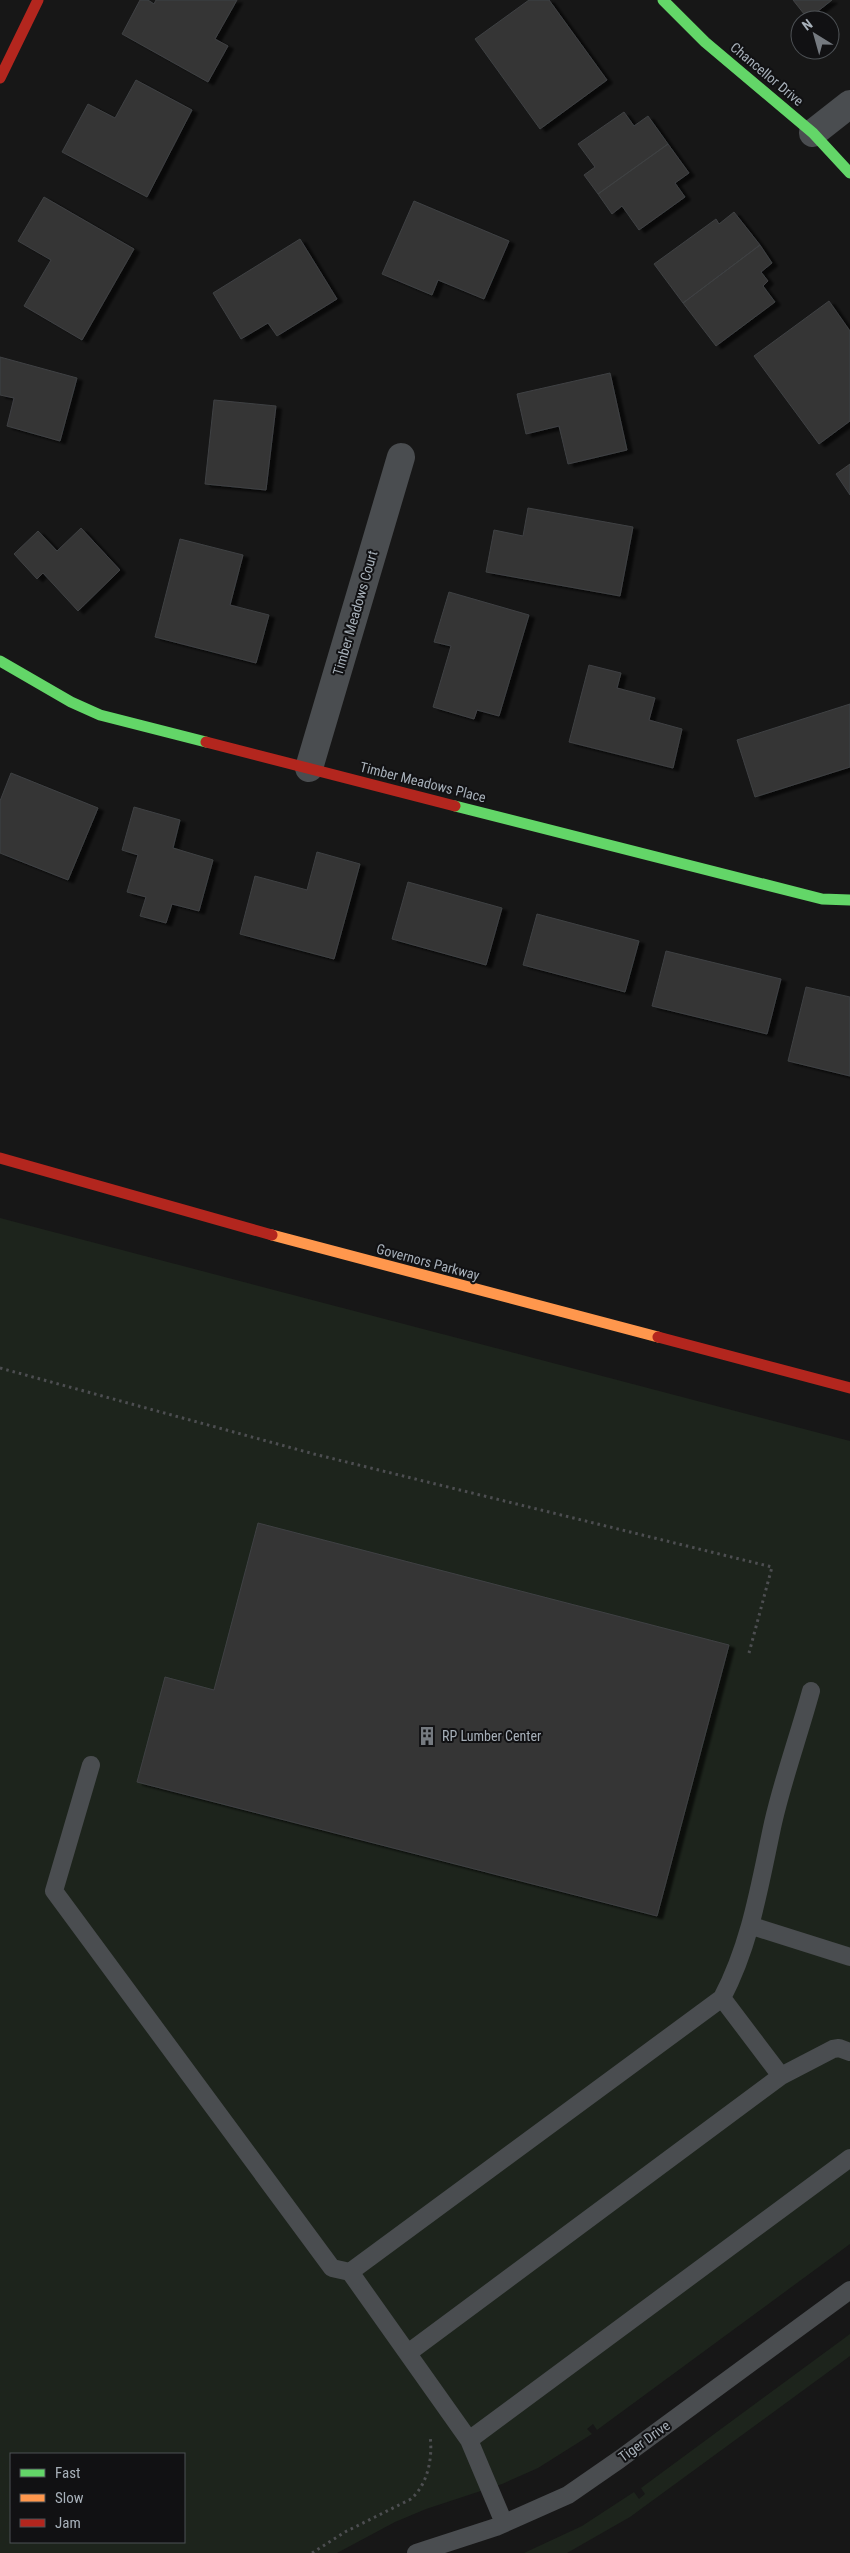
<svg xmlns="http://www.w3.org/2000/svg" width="850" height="2553" font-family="'Roboto Condensed',sans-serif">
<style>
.green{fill:#1d241c;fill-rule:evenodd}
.building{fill:#353536;stroke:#3f4143;filter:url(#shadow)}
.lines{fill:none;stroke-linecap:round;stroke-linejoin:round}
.path{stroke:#4d4e51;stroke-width:3;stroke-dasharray:2.5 4;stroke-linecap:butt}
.lane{stroke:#4a4d50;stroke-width:18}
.street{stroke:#4a4d50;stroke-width:28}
.fast{stroke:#63d668;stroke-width:11}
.slow{stroke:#ff974d;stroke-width:11}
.jam{stroke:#b3261e;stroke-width:11}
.labels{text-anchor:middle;stroke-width:4;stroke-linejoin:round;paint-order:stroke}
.street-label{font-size:14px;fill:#a7b0b9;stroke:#111113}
.poi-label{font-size:14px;fill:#a7b0b9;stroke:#111113;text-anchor:start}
</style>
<defs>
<filter id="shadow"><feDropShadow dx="5.5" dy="3" stdDeviation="1" flood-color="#0009"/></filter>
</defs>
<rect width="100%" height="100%" fill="#171717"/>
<path class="green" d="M0 1218 850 1441V2244L597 2430 593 2424 587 2429 592 2434 538 2468 502 2484 426 2509 395 2522 337 2553H0ZM11 2454H184V2542H11Z
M850 2334V2356L630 2517 567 2553H524L582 2526 634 2492 639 2499 645 2494 641 2488Z"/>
<path class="building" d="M140 0H148L154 4 156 0H237L215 39 228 46 208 82 122 34Z
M529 0H549L607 80 540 129 475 39Z
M793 0H832L808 19Z
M136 80 192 110 147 197 62 152 88 104 115 118Z
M624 112 634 126 648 116 668 144 598 194 584 175 595 167 578 144Z
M668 144 689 173 675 183 685 197 639 230 622 206 612 214 598 194Z
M44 197 134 249 82 340 24 306 51 260 18 241Z
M414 201 509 241 484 299 438 280 432 295 382 274Z
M734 212 760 245 683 303 654 264 716 219 719 224Z
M300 239 337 299 277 336 268 323 241 339 213 293Z
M760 245 772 263 761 272 768 281 763 286 775 302 716 346 683 303Z
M829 301 850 331V421L819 444 754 356Z
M0 357 77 378 60 441 7 426 14 398 0 395Z
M610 373 627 450 568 464 559 426 526 434 517 394Z
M214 400 276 406 266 490 205 484Z
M850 464V495L836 474Z
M528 508 633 527 620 596 486 572 494 530 523 536Z
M81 528 120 570 78 611 43 573 37 579 14 554 38 531 57 551Z
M180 539 243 555 230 605 269 615 256 663 155 637Z
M449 592 529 615 499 716 477 710 474 719 433 707 451 646 434 642Z
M589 665 621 673 617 688 655 698 649 720 682 729 673 768 569 742Z
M850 704V767L755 797 737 740Z
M11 773 98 808 68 880 0 853V801Z
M134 807 180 820 173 848 213 860 199 911 172 904 166 923 140 916 146 897 127 892 138 855 122 850Z
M317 852 360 864 334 959 240 934 255 876 307 890Z
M408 882 502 908 486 965 392 939Z
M537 914 639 941 625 992 523 965Z
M666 951 781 979 767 1034 652 1006Z
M806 987 850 997V1076L788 1061Z
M258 1523 729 1645 657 1916 137 1782 165 1677 214 1690Z"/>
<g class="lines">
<path class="path" d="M0 1368 314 1454 772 1567 749 1653
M312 2553 345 2532 411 2499C428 2484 433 2457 430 2436"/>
<path class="lane" d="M811 1691C799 1735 783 1779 773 1823 760 1883 751 1943 722 1998L350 2272 469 2440 850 2158
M91 1765 54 1891 332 2268 350 2272
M752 1926 850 1957
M722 1998 781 2076
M408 2353 781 2076 833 2049 839 2048 850 2052
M469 2440 504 2523
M416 2553 496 2527 568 2495 620 2459 850 2290"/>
<path class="street" d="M813 133 850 104
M309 768 401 457"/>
<path class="fast" d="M663 0 705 42 813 133 850 173
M0 661 71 702 100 715 206 742
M455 806 822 899 850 900"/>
<path class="slow" d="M272 1235 658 1337"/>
<path class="jam" d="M0 78 38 0
M206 742 455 806
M0 1158 272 1235
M658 1337 850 1388"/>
</g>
<defs>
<g id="building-bare" transform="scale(1.5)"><path d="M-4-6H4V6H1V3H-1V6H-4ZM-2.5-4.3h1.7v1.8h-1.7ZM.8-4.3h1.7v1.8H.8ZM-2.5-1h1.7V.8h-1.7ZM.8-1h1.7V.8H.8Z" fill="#757a80" stroke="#111113" stroke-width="2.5" paint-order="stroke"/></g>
</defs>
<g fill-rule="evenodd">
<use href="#building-bare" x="427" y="1736"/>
</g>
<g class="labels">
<g class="street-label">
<text transform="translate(767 74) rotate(40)" y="5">Chancellor Drive</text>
<text transform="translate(355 613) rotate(-74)" y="5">Timber Meadows Court</text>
<text transform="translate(423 782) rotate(14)" y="5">Timber Meadows Place</text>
<text transform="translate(428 1262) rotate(15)" y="5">Governors Parkway</text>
<text transform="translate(644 2441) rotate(-36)" y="5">Tiger Drive</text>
</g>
<g class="poi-label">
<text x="442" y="1741">RP Lumber Center</text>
</g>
</g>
<rect x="10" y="2453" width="175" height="90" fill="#111113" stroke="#4d5155"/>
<rect x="20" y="2469" width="25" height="8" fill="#63d668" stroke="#4d5155"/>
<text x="55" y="2478" font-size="15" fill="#a7b0b9">Fast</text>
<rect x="20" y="2494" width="25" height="8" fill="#ff974d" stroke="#4d5155"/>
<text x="55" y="2503" font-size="15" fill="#a7b0b9">Slow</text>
<rect x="20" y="2519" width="25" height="8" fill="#b3261e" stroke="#4d5155"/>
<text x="55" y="2528" font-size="15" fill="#a7b0b9">Jam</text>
<g transform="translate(815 35) rotate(323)"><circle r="24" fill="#111113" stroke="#4d5155"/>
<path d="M0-4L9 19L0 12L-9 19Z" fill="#757a80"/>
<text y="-8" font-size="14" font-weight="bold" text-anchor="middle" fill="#a7b0b9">N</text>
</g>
</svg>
